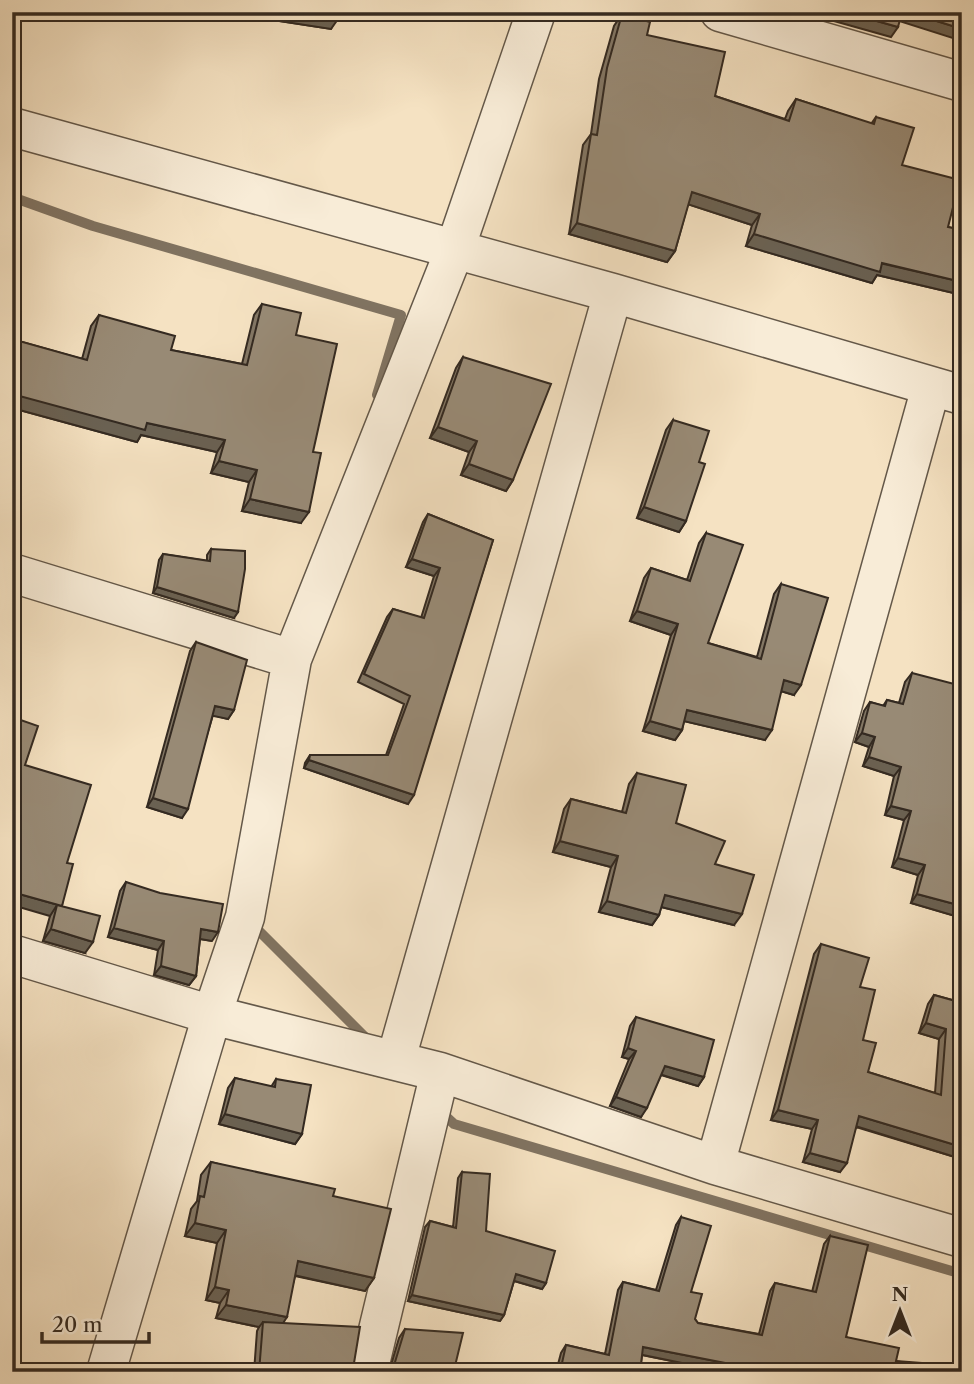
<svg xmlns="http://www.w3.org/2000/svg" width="974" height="1384" font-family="'Libre Caslon Text',serif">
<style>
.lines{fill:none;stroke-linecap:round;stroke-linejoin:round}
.stream{stroke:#807361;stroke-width:10}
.minor-casing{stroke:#645849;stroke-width:41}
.minor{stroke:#f8ecd7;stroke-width:38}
.wall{fill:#837765;stroke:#342a21;stroke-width:2}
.shaded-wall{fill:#6a6152;stroke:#342a21;stroke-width:2}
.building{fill:#988a75;stroke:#342a21;stroke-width:2}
</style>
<rect width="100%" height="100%" fill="#f5e2c2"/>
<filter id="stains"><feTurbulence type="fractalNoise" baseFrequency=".00286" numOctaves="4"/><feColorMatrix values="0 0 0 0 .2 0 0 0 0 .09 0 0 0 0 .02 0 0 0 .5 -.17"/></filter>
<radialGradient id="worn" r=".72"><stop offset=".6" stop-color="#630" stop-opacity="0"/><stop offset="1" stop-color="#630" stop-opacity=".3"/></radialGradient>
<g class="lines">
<path class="stream" d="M12 197 93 226 401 315 377 395
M252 924 369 1041
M440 1111 454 1124 962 1274"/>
<g class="minor-casing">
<path id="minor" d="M720 12 962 82
M12 127 613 293 962 395
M12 573 292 659
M12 954 212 1015 440 1072 715 1165 962 1238
M396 1059 613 293
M715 1165 931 387
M106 1372 212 1015 245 917 292 659 455 249 536 12
M368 1372 440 1072"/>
</g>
<use href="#minor" class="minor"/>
</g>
<path class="wall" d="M276 12H339L331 29 279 21 280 13Z
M622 14 647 35 715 96 785 119 788 111 796 99 871 124 876 117 902 165 948 227 962 230V295L877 275 872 283 746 246 752 225 688 204 675 251 667 262 569 234 583 145 591 134 599 79 614 26Z
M262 304 296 335 313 452 301 523 242 511 249 482 211 473 217 452 141 435 137 442 12 408V339L82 359 91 326 99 315 171 350 242 364 254 315Z
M463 357 513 480 506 491 461 475 469 452 430 438 456 368Z
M673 420 686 521 679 532 637 518 666 430Z
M428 514 493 540 408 804 304 768 305 763 310 755H386L404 704 358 682 387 617 393 609 421 618 434 576 406 567 423 522Z
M706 533 708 643 757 657 774 594 781 584 794 695 781 691 765 740 684 721 682 730 675 740 643 731 671 635 630 621 644 578 651 568 687 580 699 543Z
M211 549 234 618 153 593 159 560 163 554 207 561V555Z
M196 642 234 710 228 719 213 715 182 818 147 807 190 651Z
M912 673 962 918 911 903 918 875 892 867 904 820 885 815 894 776 863 766 869 747 855 742 864 711 870 702 883 706 887 700 899 703 905 682Z
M25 765 67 863 62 906 85 953 43 941 50 916Z
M637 773 676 823 715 864 734 925 661 907 659 915 652 925 599 912 611 867 553 852 564 809 571 799 622 812 629 784Z
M126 882 212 941 200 939 196 976 189 985 154 975 158 950 108 937 120 891Z
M821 944 860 987 863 1040 868 1072 935 1093 939 1039 919 1033 928 1004 934 995 956 1001 962 983V1147L955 1157 856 1127 840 1172 803 1162 812 1129 771 1120 814 954Z
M636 1017 704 1077 698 1086 661 1075 641 1117 610 1106 629 1059 622 1057 630 1026Z
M235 1078 271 1087 276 1079 302 1134 295 1144 219 1124 228 1088Z
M211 1162 333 1196 374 1278 365 1291 295 1276 283 1323 353 1369 355 1372H254L257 1331 259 1327 216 1318 220 1303 206 1300 217 1243 185 1236 191 1209 197 1201 201 1175Z
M462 1172 486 1231 546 1283 542 1289 514 1281 504 1315 500 1321 408 1301 425 1227 430 1221 453 1227 458 1178Z
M681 1217 695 1319 698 1323 759 1334 770 1291 775 1283 812 1292 824 1244 830 1236 846 1337 896 1361 946 1372H726L642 1355 640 1372H556L561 1353 566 1345 605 1354 618 1290 623 1282 656 1290 676 1225Z
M405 1329 454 1370 453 1372H389L399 1338Z"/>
<path class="shaded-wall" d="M285 12H293L338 19 331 29 279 21Z
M802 12H845L898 27 891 37Z
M901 12H908L962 29V41L896 20Z
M692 192 760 214 752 225 684 203Z
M577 223 675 251 667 262 569 234Z
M754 234 962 282V295L877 275 872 283 746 246Z
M12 394 147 423 225 440 217 452 141 435 137 442 12 408Z
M438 427 477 441 469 452 430 438Z
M219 461 257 470 249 482 211 473Z
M469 464 513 480 506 491 461 475Z
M250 499 309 512 301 523 242 511Z
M644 507 686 521 679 532 637 518Z
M412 559 440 568 434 576 406 567Z
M157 587 238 612 234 618 153 593Z
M637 611 678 624 671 635 630 621Z
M784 680 801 685 794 695 777 690Z
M215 706 234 710 228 719 209 715Z
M687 710 772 730 765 740 679 720Z
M650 721 682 730 675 740 643 731Z
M862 733 875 737 869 747 855 742Z
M869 757 901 767 894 776 863 766Z
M309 760 414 795 408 804 304 768Z
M153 798 188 809 182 818 147 807Z
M891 806 911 811 904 820 885 815Z
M560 841 618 856 611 867 553 852Z
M898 858 925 865 918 875 892 867Z
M12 892 62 906 57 905 50 916 12 905Z
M917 894 962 906V918L911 903Z
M665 895 742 914 734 925 657 906Z
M607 901 659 915 652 925 599 912Z
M114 928 164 941 158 950 108 937Z
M51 929 93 942 85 953 43 941Z
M201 929 218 932 212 941 194 938Z
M161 966 196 976 189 985 154 975Z
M926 1023 946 1029 939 1039 919 1033Z
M628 1048 636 1051 629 1059 622 1057Z
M665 1066 704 1077 698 1086 659 1074Z
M616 1097 647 1108 641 1117 610 1106Z
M778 1110 818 1120 812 1129 771 1120Z
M225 1114 302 1134 295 1144 219 1124Z
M859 1116 962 1147 955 1157 852 1125Z
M810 1153 847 1163 840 1172 803 1162Z
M195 1223 226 1230 217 1243 185 1236Z
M298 1261 374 1278 365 1291 289 1274Z
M516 1274 546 1283 542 1289 511 1280Z
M215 1287 229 1290 220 1303 206 1300Z
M412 1295 504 1315 500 1321 408 1301Z
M226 1305 287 1317 278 1331 263 1322 259 1327 216 1318Z
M643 1347 772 1372H726L638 1354Z
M439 1367 454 1370 453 1372H436Z"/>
<path class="building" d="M293 12H339L338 19Z
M845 12H902L898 27Z
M908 12H962V29Z
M622 14 650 22 647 35 725 52 715 96 789 121 796 99 874 124 876 117 914 128 902 165 960 180 948 227 962 230V282L882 263 880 272 754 234 760 214 692 192 675 251 577 223 591 134 597 135 607 68Z
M262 304 301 313 296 335 337 344 313 452 321 453 309 512 250 499 257 470 219 461 225 440 147 423 145 430 12 394V339L87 360 99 315 175 336 171 350 247 365Z
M463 357 551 384 513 480 469 464 477 441 438 427Z
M673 420 709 431 699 462 705 464 686 521 644 507Z
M428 514 493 540 414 795 309 760 310 755H388L410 696 364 674 393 609 424 618 440 568 412 559Z
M706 533 743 545 708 643 761 659 781 584 828 598 801 685 784 680 772 730 687 710 682 730 650 721 678 624 637 611 651 568 690 581Z
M211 549 245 551V569L238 612 157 587 163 554 210 561Z
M196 642 247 660 234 710 215 706 188 809 153 798Z
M912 673 962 686V906L917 894 925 865 898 858 911 811 891 806 901 767 869 757 875 737 862 733 870 702 885 706 887 700 903 704Z
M12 717 38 726 25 765 91 785 67 863 73 864 62 906 12 892Z
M637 773 686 785 676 823 725 841 715 864 754 875 742 914 665 895 659 915 607 901 618 856 560 841 571 799 626 813Z
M126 882 160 893 223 904 218 932 201 929 196 976 161 966 164 941 114 928Z
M57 905 100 916 93 942 51 929Z
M821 944 869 958 860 987 875 990 863 1040 876 1043 868 1072 941 1095 946 1029 926 1023 934 995 959 1002 962 993V1147L859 1116 847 1163 810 1153 818 1120 778 1110Z
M636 1017 714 1040 704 1077 665 1066 647 1108 616 1097 636 1051 628 1048Z
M235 1078 275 1087 276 1079 311 1085 302 1134 225 1114Z
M211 1162 335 1189 333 1196 391 1209 374 1278 298 1261 287 1317 226 1305 229 1290 215 1287 226 1230 195 1223 200 1196 204 1197Z
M462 1172 490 1174 486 1231 555 1251 546 1283 516 1274 504 1315 412 1295 430 1221 456 1228Z
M681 1217 711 1226 691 1292 702 1294 695 1319 698 1323 762 1335 775 1283 816 1292 830 1236 868 1245 846 1337 899 1348 896 1361 947 1365 946 1372H772L643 1347 640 1372H560L566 1345 609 1355 623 1282 659 1291Z
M263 1322 360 1327 353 1369 355 1372H259Z
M405 1329 463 1333 454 1370 439 1367V1372H392Z"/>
<rect width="974" height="1384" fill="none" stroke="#f5e2c2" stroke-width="42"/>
<rect x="14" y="14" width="946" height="1356" fill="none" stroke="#342a21" stroke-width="3.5"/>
<rect x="21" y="21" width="932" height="1342" fill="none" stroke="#342a21" stroke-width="2"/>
<g transform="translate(900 1311)" stroke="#f8ecd7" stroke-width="5" paint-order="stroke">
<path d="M0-5L12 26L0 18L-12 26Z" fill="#342a21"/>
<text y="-10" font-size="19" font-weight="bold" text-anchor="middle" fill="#342a21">N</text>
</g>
<path d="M42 1332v10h107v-10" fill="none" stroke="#342a21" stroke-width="3.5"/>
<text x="52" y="1332" font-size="21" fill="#342a21" stroke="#f8ecd7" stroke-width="5" paint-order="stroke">20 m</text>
<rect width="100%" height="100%" filter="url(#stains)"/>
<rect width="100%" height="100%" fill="url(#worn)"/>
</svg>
